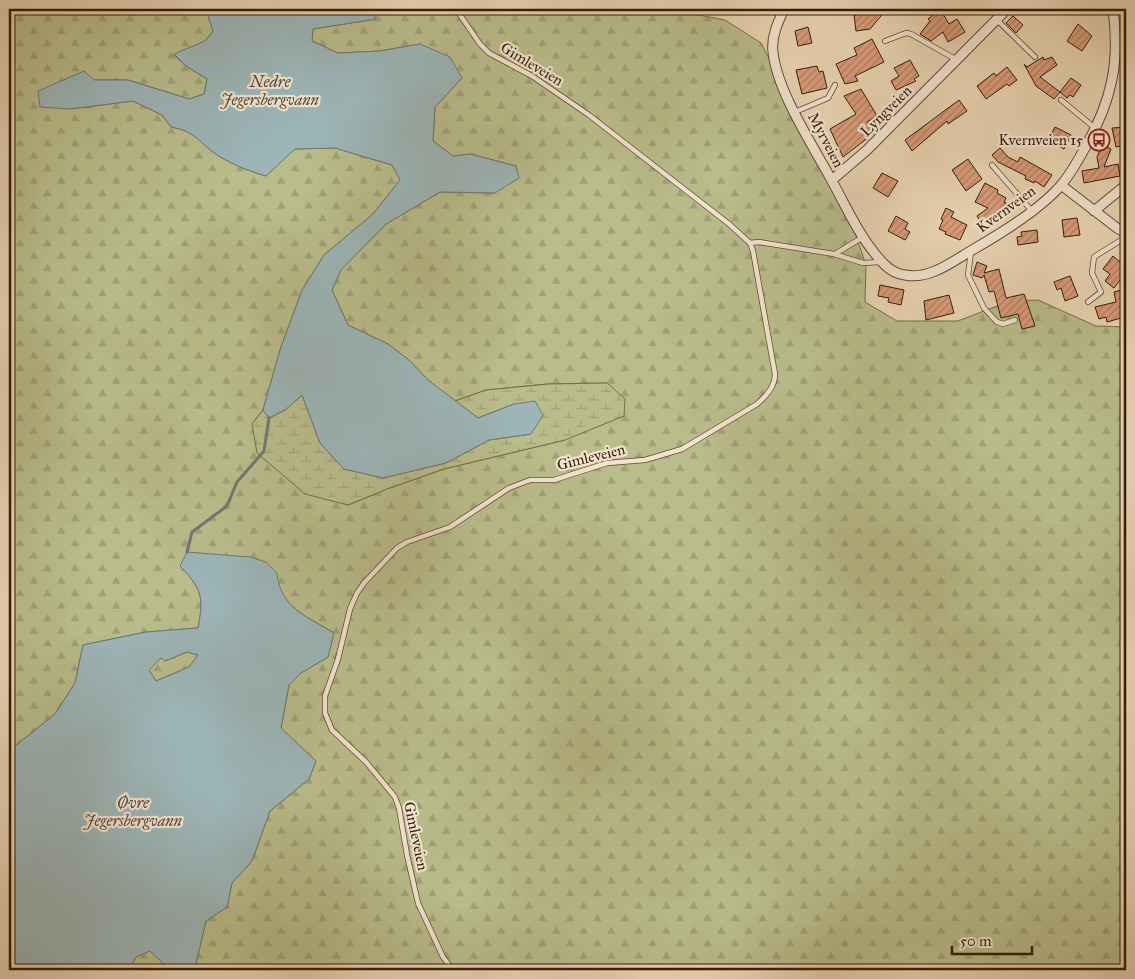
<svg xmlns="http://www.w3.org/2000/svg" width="1135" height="979" font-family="'IM FELL Great Primer',serif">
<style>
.forest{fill:url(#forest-firs);stroke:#766c4a}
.wetland{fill:url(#wetland-marsh);stroke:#766c4a}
.water{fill:#9cb5b7;stroke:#727771;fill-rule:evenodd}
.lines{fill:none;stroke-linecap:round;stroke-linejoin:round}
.stream{stroke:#727771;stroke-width:3}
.building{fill:url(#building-hatch);stroke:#341b08}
.service-casing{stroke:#614933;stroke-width:6}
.minor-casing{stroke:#614933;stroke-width:11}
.service{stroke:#f1e3ce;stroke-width:4.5}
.minor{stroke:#f1e3ce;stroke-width:9}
.labels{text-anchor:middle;stroke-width:4.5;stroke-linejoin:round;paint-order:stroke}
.street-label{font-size:15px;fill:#341b08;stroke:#f1e3ce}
.poi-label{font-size:15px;fill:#341b08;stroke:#f1e3ce;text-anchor:end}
.water-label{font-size:16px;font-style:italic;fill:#53493d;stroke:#f1e3ce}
</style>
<defs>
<pattern id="forest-firs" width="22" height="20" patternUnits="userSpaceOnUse" patternTransform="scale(1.25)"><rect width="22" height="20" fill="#b9bc8b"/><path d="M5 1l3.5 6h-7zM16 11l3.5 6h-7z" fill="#a0a176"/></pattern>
<pattern id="wetland-marsh" width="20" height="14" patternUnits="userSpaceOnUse" patternTransform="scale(1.25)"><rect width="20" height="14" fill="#b9bc8b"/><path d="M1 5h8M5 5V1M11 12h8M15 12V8" fill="none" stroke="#a0a176"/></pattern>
<pattern id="building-hatch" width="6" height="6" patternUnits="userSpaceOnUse" patternTransform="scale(1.25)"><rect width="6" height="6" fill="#da9c79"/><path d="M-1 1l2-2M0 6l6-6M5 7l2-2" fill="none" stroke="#b27e61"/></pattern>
</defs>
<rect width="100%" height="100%" fill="#e9d4b3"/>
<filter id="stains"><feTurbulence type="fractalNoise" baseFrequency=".004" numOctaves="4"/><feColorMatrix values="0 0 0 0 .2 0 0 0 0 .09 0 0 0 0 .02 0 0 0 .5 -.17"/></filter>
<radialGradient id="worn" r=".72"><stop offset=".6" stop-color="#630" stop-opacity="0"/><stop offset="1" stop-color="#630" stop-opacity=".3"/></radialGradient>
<path class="forest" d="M9 9H206L213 31 205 41 174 55 186 66 207 79 204 94 189 99 128 80H94L70 109 133 101 162 115 171 127C194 131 196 139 213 152 228 163 249 171 266 176L294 149 335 148 392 165 400 180 373 214 324 255 302 290 280 350 263 410 252 424 348 505 387 489 444 469 565 440 607 383 548 384 486 390 455 401 428 380 409 360 388 344 348 325 332 290 341 270 386 224 440 192 495 193 516 166 470 154 453 156 433 141 435 107 462 78 420 44 380 51 338 53 312 41 313 29 376 19 369 9H667L725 20 761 43 847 209 866 265 865 302 897 321H958L1010 301 1038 300 1096 326 1126 327V970H192L195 967 206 921 227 907 232 883 252 861 270 811 309 779 316 761 281 729 289 685 301 673 328 657 334 633C313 620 288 610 278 587L180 566C202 589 204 597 198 628L146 632 83 645 75 683 55 714 9 751Z
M187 652 198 655 189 667 156 681 149 670 162 657 165 661Z
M150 950 170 970H129L136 957Z"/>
<path class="wetland" d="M607 383 625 399 624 416 565 440 444 469 387 489 348 505 305 494 257 453 252 424 263 410 269 418 285 410 302 395 320 443 344 469 383 478 446 463 489 440 531 434 514 404 478 418 455 401 486 390 548 384Z"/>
<path class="water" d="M206 9H369L376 19 313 29 312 41 338 53 380 51 420 44 450 57 462 78 435 107 433 141 453 156 470 154 516 166 519 178 495 193 440 192 386 224 341 270 332 290 348 325 388 344 409 360 428 380 478 418 514 404 535 401 543 415 531 434 489 440 446 463 383 478 344 469 320 443 302 395 285 410 269 418 263 410 280 350 302 290 324 255 373 214 400 180 392 165 335 148 295 149 266 176C249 171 228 163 213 152 196 139 194 131 171 127L162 115 133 101 70 109 40 107 38 91 84 71 94 80H128L189 99 204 94 207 79 186 66 174 54 205 41 213 31Z
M187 552 250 557 266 562 277 573C280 607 307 617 334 633L328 657 301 673 289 685 281 728 316 761 309 779 270 811 252 861 232 883 227 907 206 921 195 968 192 970H170L150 951 136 957 129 970H19L11 967 9 951V751L55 714 75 683 83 645 146 632 198 628C204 597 202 589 180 566ZM187 652 198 655 189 667 156 681 149 670 161 658 165 661Z"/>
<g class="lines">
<path class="stream" d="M187 552 192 532 227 506 237 482 264 451 269 418"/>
</g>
<path class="building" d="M887 9 870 29 856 31 854 15Z
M940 9 949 24 957 19 965 32 948 42 943 32 931 41 920 34 930 21 928 19 932 16 931 15Z
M1013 16 1023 25 1016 33 1006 23Z
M1078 24 1092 36 1082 51 1067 41Z
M808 27 812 43 798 46 795 31Z
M872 39 884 62 855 76 858 81 845 84 836 64 857 55 854 48Z
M1043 57 1044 60 1052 57 1057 65 1040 77 1060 92 1054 99 1036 86 1024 64 1027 67Z
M910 60 919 76 914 79 916 81 896 90 891 81 899 76 894 68Z
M817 66 819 72 823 71 827 88 802 94 796 70Z
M1007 67 1017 80 1009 86 1007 84 986 99 977 86 994 73 996 76Z
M1071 78 1081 85 1073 97 1070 95 1067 98 1060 92Z
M861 89 877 116 867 122 874 133 843 157 830 129 856 114 844 96Z
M959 100 967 111 948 124 947 121 912 151 905 140Z
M1055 127 1071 135 1064 149 1048 140Z
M1126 127V145L1116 147 1112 128Z
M1102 145 1111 149 1104 167 1118 164 1120 176 1084 183 1082 171 1099 168 1097 157Z
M1000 148 1008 157 1018 162 1020 157 1052 175 1044 187 1035 181 1034 183 1025 179 1026 176 998 162 992 155Z
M968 159 982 179 966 191 952 170Z
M882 173 898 181 888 197 873 188Z
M985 183 998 190 997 193 1006 198 1004 202 1006 203 998 219 985 228 977 216 988 208 975 202Z
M946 208 954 212 951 217 967 225 960 240 945 234 946 232 939 229 943 220 941 219Z
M896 216 908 223 905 229 910 232 905 240 888 231Z
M1077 218 1080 235 1064 237 1062 220Z
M1037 230 1038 242 1018 245 1017 237 1022 236 1021 232Z
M1113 256 1126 267V272L1114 288 1105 281 1110 274 1103 269Z
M977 262 987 266 984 273 999 269 1006 298 1024 294 1035 326 1022 329 1018 314 1001 318 994 291 989 292 984 275 982 278 973 275Z
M1070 276 1078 296 1065 301 1061 288 1057 290 1054 282Z
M880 285 904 290 901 305 888 302 889 298 878 296Z
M1125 289 1126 301 1121 318 1107 322 1106 317 1099 319 1095 307 1116 302 1114 292Z
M949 295 954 313 926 320 924 301Z"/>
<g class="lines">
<g class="service-casing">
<path id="service" d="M997 20 1035 57
M885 41 906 33 911 34 957 60
M1061 100 1095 128
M795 112 828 98 835 85
M992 165 1031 210
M750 243 759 242 834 254 863 263 881 262
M971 252 968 275 984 308 997 322 1003 324 1015 320
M835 254 863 237
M1088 302 1101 292 1092 273 1094 257 1126 237
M453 970 443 957 418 903 407 855 399 808 395 797 366 762 332 730 325 713V696L338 659 350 609 357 593 364 583 397 548 407 542 450 527 509 488 530 480H554L607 463 645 460 682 449 757 404C766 396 775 387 775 374L753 251 750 243 729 224 589 115 532 76 489 53 480 44 456 9"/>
</g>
<g class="minor-casing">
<path id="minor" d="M784 9C778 22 771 37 773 52 777 91 812 144 831 179 847 208 861 241 885 265 890 270 898 274 905 275 930 280 953 261 974 249 1000 234 1043 207 1062 184 1071 173 1079 159 1086 146 1112 100 1120 62 1113 9
M832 180 867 150 1007 9
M1061 185 1117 228 1126 233
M1094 211 1126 185"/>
</g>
<use href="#service" class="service"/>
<use href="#minor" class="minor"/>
</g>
<defs>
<g id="bus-ring" transform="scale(1.125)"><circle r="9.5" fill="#f1e3ce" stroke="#8f2418" stroke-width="1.5"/><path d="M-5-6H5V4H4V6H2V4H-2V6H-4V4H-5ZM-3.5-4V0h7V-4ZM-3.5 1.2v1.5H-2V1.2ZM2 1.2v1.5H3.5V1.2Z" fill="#8f2418"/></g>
</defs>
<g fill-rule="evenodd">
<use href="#bus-ring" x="1099" y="140"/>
</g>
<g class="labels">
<g class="street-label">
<text transform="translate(532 64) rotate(31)" y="5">Gimleveien</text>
<text transform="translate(886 111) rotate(-45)" y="5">Lyngveien</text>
<text transform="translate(826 140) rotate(62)" y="5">Myrveien</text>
<text transform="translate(1006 209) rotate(-36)" y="5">Kvernveien</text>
<text transform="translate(591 457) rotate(-14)" y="5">Gimleveien</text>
<text transform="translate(416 836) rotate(78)" y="5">Gimleveien</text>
</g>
<g class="poi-label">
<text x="1083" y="145">Kvernveien 15</text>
</g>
<g class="water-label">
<text x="270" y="87">Nedre<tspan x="270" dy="18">Jegersbergvann</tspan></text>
<text x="133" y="808">Øvre<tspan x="133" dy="18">Jegersbergvann</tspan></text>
</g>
</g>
<rect width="1135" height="979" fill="none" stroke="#e9d4b3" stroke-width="30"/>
<rect x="10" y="10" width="1115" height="959" fill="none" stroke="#341b08" stroke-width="2.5"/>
<rect x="15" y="15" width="1105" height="949" fill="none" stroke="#341b08"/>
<path d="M952 946v8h80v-8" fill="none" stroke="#341b08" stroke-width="2.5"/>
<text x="960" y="946" font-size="15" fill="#341b08" stroke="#f1e3ce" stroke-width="4" paint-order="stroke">50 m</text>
<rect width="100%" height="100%" filter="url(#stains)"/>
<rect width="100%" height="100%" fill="url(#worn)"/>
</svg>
